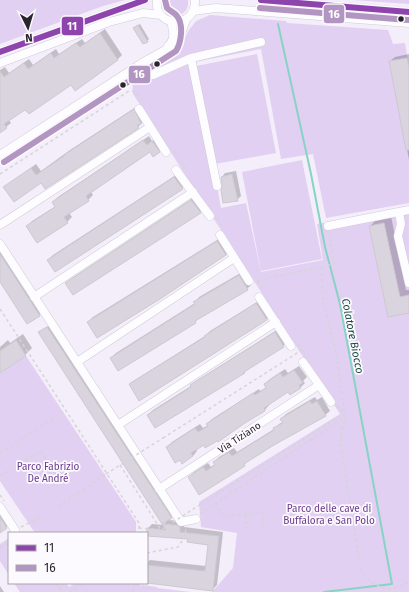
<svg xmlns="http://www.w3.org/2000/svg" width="409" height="592" font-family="'Fira Sans',sans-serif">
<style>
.green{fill:#e1d0f2}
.shadow{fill:#0003}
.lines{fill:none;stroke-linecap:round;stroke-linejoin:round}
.stream{stroke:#88d3c5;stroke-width:2}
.building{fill:#d9d4de;stroke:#cdc8d1}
.minor-casing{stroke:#d1ccd6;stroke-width:9}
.path{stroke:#d5d4d7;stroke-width:1.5;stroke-dasharray:3 3;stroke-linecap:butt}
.minor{stroke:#fdfcfe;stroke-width:8}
.path-bridge{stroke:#d5d4d7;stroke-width:1.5;stroke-dasharray:3 3;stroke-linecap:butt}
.bus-1-casing{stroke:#fcfafe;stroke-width:9}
.bus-2-casing{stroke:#fcfafe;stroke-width:9}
.bus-1{stroke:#8e44ad;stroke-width:6}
.bus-2{stroke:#b296c1;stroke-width:6}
.bus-dot{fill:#29252d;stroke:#fcfafe;stroke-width:1.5}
.labels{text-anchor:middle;stroke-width:3.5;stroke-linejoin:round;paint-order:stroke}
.street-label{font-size:10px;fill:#29252d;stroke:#fcfafe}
.park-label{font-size:10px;fill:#6a3a8e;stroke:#fcfafe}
.water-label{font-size:11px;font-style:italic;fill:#1b4b3f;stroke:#fcfafe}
.line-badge{stroke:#fcfafe;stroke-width:1.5}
.badge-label{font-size:11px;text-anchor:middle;font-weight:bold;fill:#fff}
</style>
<rect width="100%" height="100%" fill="#f4edfa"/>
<path class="green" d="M0 0H125L103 6 0 44Z
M163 0H188C190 15 173 21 164 9Z
M354 0H409V4Z
M210 15 286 21 287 23 388 30 393 44 405 43 409 67V203L326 218 313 154 281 159 261 49 194 62 221 208 246 203 261 272 323 260 317 224 329 222 330 229 409 214V592H212L233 568 237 533 201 527 199 502 340 414 133 94 132 75 171 53 181 45 189 30 196 21Z
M257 54 276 153 215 164 196 66Z
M302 160 322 259 261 271 242 172Z
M26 356 136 522V533H35L0 481V373Z
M9 538V575L0 561V544Z
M14 583H66L69 587 75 583H140V586L142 585 157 587V588L191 592H20Z"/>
<path class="shadow" d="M140 24 149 39 147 41 136 26Z
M105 29 122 55 118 59 75 89 71 84 26 108 9 120 11 123 0 132V70L5 67 9 73 29 59 33 65 56 49 59 54 82 39 85 43Z
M409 54V160L390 61 395 57Z
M139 105 143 122 138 127 41 182 5 187 36 164 41 171 70 150Z
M149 136 152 141 157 137 164 147 159 151H151L91 192 93 195 88 200 69 213 72 217 67 222 37 241 28 226 32 221 56 206 53 202 58 197Z
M236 171 241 196 237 200 223 185 222 177 225 173Z
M179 173 187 183 182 188 55 271 48 260 53 255Z
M196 196 205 207 200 212 66 283 71 279Z
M391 216 406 290H409V312L389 316 370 226 377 219Z
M222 237 230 250 226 255 88 322 93 317Z
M0 242 44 310 39 315 27 322 0 280Z
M244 271 252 284 247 289 200 317 195 322 111 358 116 353 195 303V302L199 297Z
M262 299 272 314 267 319 139 399 130 384 135 380 205 336 210 331Z
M52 323 176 512 171 517 40 332Z
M280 328 288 341 283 346 248 368 244 372 156 427 148 415 153 410 191 386 196 381Z
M23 334 32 348 25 355 0 372V347L8 340 10 343Z
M299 366 307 377 303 381 305 383 300 388 289 391 268 404 269 405 265 410 196 449 197 451 193 456 180 459 167 447 172 442 200 424 203 428 208 425 207 424 212 419 259 389 260 391 267 387 265 384 270 379 285 369 288 373Z
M315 397 317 400 322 397 330 411 325 415 248 460 244 465 190 477 194 472 208 463 211 467 215 464 214 462 219 457 234 448 237 452 274 429 279 424 283 422 281 419 286 414Z
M0 505 11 523 0 532Z
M167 520 182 521 185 522 184 527 223 532 217 585 212 590 147 582V563L150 560 206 566 209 544 189 538 147 535V529L152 524 164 525Z
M0 586 4 592H0Z"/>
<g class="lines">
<path class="stream" d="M278 24 311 174 325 247 340 304 392 584 324 592"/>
</g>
<path class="building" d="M138 25 148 42 143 44 133 28Z
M100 33 118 60 75 91 71 85 29 114 25 110 4 124 7 128 0 133V71L4 77 24 63 28 69 51 53 54 58 76 43 80 47Z
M407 58 409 67V150H406L389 61Z
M134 109 141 123 137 126 139 128 45 189 41 183 14 202 3 187 31 168 36 175 64 156V155Z
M143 140 147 145 152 141 160 152 153 157 150 152 86 196 89 201 64 217 68 223 37 243 26 226 55 207 52 202Z
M232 174 238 201 223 203 221 190 222 185 221 177Z
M174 177 183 189 55 272 47 260Z
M191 200 201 213 73 295 65 283Z
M384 223 400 297 409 295V313L388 317 369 226Z
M217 241 226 255 160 299 97 338 87 322Z
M0 254 40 316 27 324 0 282Z
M239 275 248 290 195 321 196 323 118 371 110 358 195 304 193 302Z
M256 303 267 320 139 401 129 384 205 337 204 336Z
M47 327 172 518 162 524 38 332Z
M275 332 284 347 244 372 245 373 155 428 147 415 191 387 190 385Z
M16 340 26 356 0 373V351Z
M294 370 303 383 299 385 301 388 290 395 288 392 264 408 265 411 245 423 218 442 217 441 205 448 204 445 191 453 193 456 182 464 180 460 175 463 166 447 195 428 198 432 208 426 206 424 253 393 255 395 266 388 264 384 280 373 283 377Z
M310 401 312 404 317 401 326 416 274 445 244 464 245 466 199 495 188 477 203 467 206 471 215 465 213 462 229 452 232 456 274 430 273 428 283 423 280 419Z
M0 517 7 528 0 533Z
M162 524 177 525 180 527V532L219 536 213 591 147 583V565L205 571 208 545 187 542 188 539 147 536V528L166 530Z"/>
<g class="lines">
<g class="minor-casing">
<path id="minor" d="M157 0C154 28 196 30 195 0
M261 0 409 12
M193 11 216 8 409 23
M168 46C176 39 173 30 171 21
M0 52 145 0
M191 58 217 186
M0 63 109 22 143 13 161 15
M142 63 153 75 191 58 261 42
M139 109 166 152
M0 155 142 63 174 45 178 40 187 18
M176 170 210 216
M399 212 401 224 398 236 409 283
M0 225 150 127
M328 226 409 210
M220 235 249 281
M0 244 181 522 196 519
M34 297 193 192
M259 297 291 346
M77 362 234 258
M303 362 331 402
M118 425 276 322
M159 489 319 385
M0 507 15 530"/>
</g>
<path class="path" d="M174 151 186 170
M0 174 129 91C137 90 139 97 143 102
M217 218 224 228
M321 267 323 300 336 353 345 417 340 442 361 570C363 575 367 578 371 582 387 592 392 590 409 582
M257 281 264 291
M257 281 334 264 329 234
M0 309 139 523V533
M298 344 305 355
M337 405 345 417
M163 438 302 350
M0 453 66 410
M120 465 161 530
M0 476 40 451 60 481 47 489
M0 495 4 501
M215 503 223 516 263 513 264 528
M201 504 343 414
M58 507 106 474
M200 514 345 417
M246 515 247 529
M21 527 40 517
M0 548 9 543
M147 553 178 547 184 538 186 529
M56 583 62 592
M69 592 85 583
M133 592 135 583"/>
<use href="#minor" class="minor"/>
<path class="path-bridge" d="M106 474 163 438
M139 528 161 530 201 504"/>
<g class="bus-1-casing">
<path id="bus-1" d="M261 0 409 12
M0 52 145 0"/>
</g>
<g class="bus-2-casing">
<path id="bus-2" d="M260 8 408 20
M4 162 176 51C181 43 184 25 177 16 175 13 170 11 167 8L165 0"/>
</g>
<use href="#bus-1" class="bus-1"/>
<use href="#bus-2" class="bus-2"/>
</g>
<g class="bus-dot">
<circle cx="401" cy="19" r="3.5"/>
<circle cx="157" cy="64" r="3.5"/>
<circle cx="123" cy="85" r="3.5"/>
</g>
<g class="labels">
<g class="street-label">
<text transform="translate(239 437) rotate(-33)" y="4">Via Tiziano</text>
</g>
<g class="park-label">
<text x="48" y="470">Parco Fabrizio<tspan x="48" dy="12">De André</tspan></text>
<text x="329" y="512">Parco delle cave di<tspan x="329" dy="12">Buffalora e San Polo</tspan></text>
</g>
<g class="water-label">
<text transform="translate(353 336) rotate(79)" y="4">Colatore Biocco</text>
</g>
</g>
<g class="line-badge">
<rect x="323" y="4" width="22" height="20" rx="4" fill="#b296c1"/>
<rect x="61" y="16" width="23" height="20" rx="4" fill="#8e44ad"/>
<rect x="128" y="65" width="23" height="19" rx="4" fill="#b296c1"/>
</g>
<g class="badge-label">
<text x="334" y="18">16</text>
<text x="72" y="30">11</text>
<text x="139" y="78">16</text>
</g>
<rect x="8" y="532" width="140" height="52" fill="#fcfafe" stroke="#a8a5aa"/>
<rect x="16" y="545" width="20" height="6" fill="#8e44ad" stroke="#a8a5aa"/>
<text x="44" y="552" font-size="12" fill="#29252d">11</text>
<rect x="16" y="565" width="20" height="6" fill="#b296c1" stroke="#a8a5aa"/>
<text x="44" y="572" font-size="12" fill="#29252d">16</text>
<g transform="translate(28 28) rotate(175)" stroke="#fcfafe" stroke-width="3" paint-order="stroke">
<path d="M0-3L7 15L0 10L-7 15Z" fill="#29252d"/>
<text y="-6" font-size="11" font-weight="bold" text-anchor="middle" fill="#29252d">N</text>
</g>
</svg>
